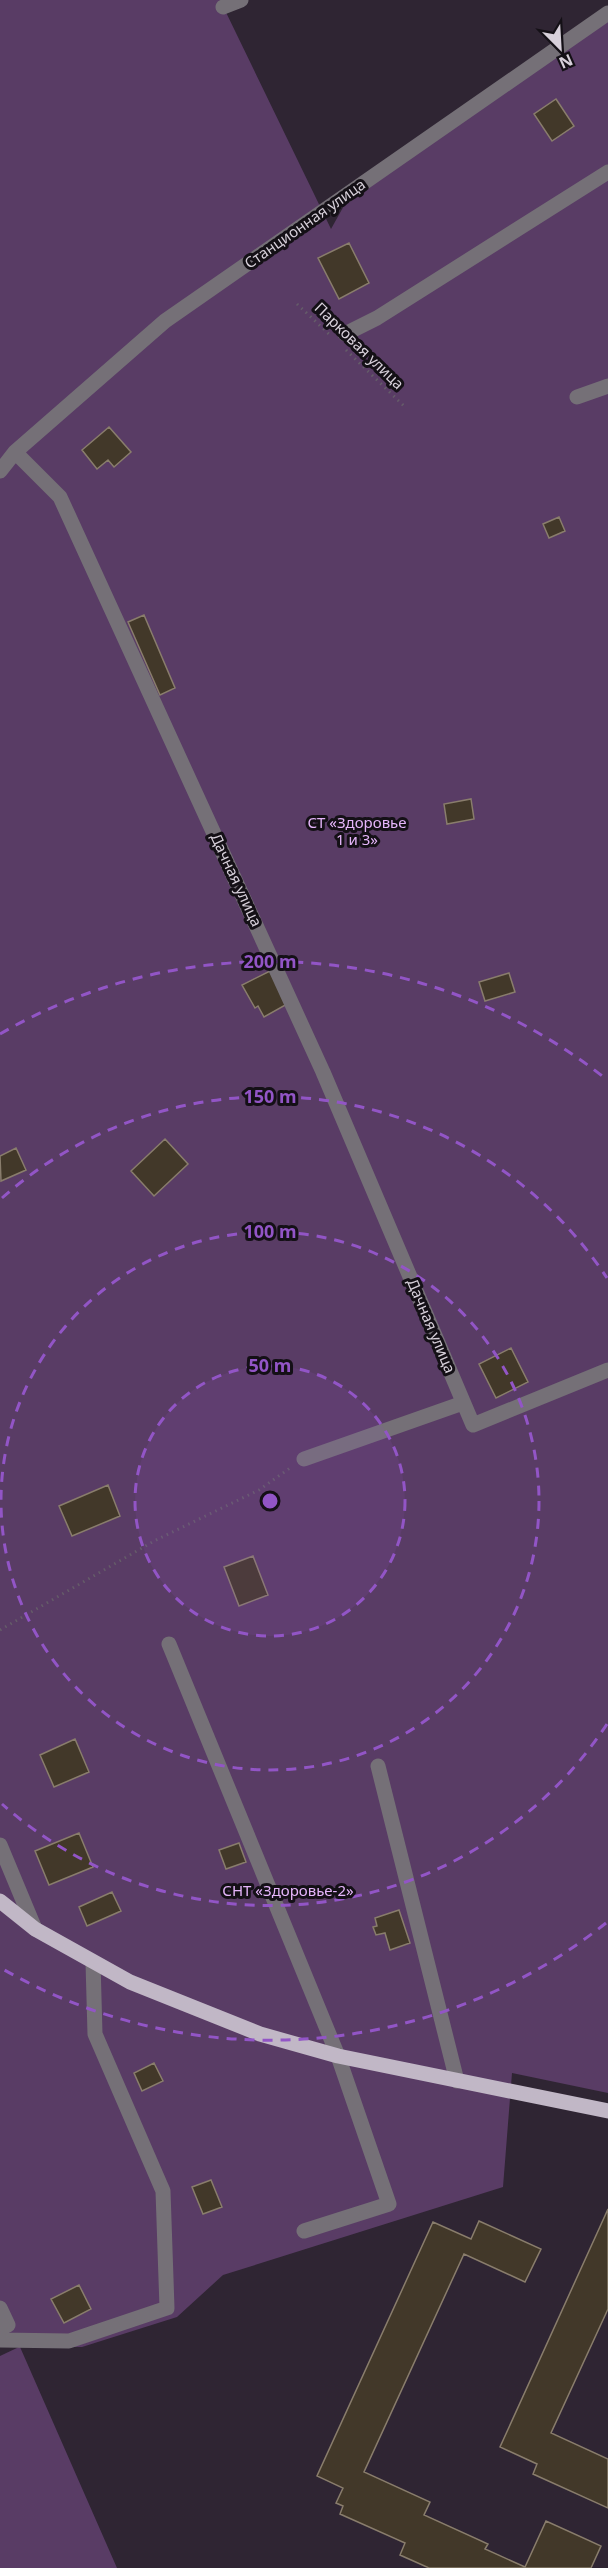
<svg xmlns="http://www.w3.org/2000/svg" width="608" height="2568" font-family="'Noto Sans',sans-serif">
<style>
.green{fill:#593c65}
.building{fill:#423829;stroke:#897d6c;stroke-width:1.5}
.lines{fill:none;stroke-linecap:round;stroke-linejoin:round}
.path{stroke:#655c69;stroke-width:3;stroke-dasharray:1.5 4.5;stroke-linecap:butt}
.minor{stroke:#757077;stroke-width:15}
.major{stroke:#c1b7c6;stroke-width:15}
.ring{fill:none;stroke:#9255c6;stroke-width:3;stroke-dasharray:10 8}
.labels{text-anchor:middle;stroke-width:6;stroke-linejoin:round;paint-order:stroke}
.street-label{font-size:15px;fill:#d7d0da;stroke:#141016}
.park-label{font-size:15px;fill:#e5b5fa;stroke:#141016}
.centre{fill:#9255c6;stroke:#141016;stroke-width:3}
.ring-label{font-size:18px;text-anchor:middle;font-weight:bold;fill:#9255c6;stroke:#141016;stroke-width:6;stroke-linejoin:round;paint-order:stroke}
</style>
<rect width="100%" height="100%" fill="#2f2533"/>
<path class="green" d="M0 0H220L331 229 360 177 608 8V2093L512 2073 503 2187 223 2275 177 2317 82 2347H20L117 2568H0V2356L19 2347 0 2343Z"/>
<path class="building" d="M556 99 574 126 552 141 534 114Z
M349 243 369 283 339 299 318 258Z
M109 427 131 452 114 467 108 460 97 469 82 450Z
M559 517 565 531 549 538 543 524Z
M144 615 175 688 160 695 128 622Z
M471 799 474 819 447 824 444 804Z
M272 970 289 1003 264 1017 258 1006 255 1008 242 985Z
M509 973 515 992 485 1001 479 982Z
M165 1139 188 1164 154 1196 131 1171Z
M16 1148 26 1170 1 1181 0 1156Z
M511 1348 528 1382 496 1398 479 1364Z
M108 1485 120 1516 72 1536 59 1506Z
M253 1556 268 1595 239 1606 224 1567Z
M75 1739 89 1772 54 1787 40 1755Z
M79 1833 93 1867 49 1885 35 1851Z
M239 1843 246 1862 226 1869 219 1850Z
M112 1892 121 1911 87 1926 79 1907Z
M399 1910 410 1943 390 1950 385 1933 376 1935 373 1927 377 1926 375 1918Z
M154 2063 163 2081 142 2091 134 2073Z
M211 2180 222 2207 203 2214 192 2187Z
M608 2209V2309L551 2433 608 2459V2508L533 2474 537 2464 500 2447Z
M479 2221 541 2249 525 2282 464 2254 364 2472 430 2502 424 2515 488 2544 485 2549 525 2567 546 2521 601 2546 591 2568H429L400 2555 405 2543 340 2514 343 2506 336 2503 343 2488 317 2476 433 2222 471 2239Z
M79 2285 91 2309 64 2323 51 2299Z"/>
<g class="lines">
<path class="path" d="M297 304 330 335
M346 350 405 407
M0 1630 154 1541 259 1490 290 1468"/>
<path class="minor" d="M223 7 241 0
M345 334 377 318 608 172
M577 397 608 386
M15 452 60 497 323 1072 473 1425 608 1370
M0 471 15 452 165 321 608 13
M304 1459 463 1403
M169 1644 338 2056 389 2204 304 2231
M378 1766 457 2081
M0 1845 35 1929
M0 2308 8 2325 0 2328
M0 2340 69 2341 167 2308 163 2191 95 2034 93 1962"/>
<path class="major" d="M0 1901 35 1929 130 1982 260 2034 338 2056 608 2111"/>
</g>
<circle cx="270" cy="1501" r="135" fill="#9255c6" fill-opacity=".12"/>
<g class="ring">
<circle cx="270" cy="1501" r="135"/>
<circle cx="270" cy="1501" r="269"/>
<path d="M607 1724A404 404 0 0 1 2 1804M2 1198A404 404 0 0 1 607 1278"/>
<path d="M606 1923A539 539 0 0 1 1 1968M0 1034A539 539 0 0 1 606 1079"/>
</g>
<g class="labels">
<g class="street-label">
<text transform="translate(305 224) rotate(-35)" y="5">Станционная улица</text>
<text transform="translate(359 346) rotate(44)" y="5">Парковая улица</text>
<text transform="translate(236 880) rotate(65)" y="5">Дачная улица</text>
<text transform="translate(431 1326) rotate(67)" y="5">Дачная улица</text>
</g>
<g class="park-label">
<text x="357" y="828">СТ «Здоровье<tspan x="357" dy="17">1 и 3»</tspan></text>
<text x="288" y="1896">СНТ «Здоровье-2»</text>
</g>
</g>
<circle cx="270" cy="1501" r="9" class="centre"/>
<g class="ring-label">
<text x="270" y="968">200 m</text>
<text x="270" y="1103">150 m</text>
<text x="270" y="1238">100 m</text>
<text x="270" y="1372">50 m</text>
</g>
<g transform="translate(560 48) rotate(156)" stroke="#141016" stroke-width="4.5" paint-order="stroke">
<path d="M0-4.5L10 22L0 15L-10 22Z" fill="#d7d0da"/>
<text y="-9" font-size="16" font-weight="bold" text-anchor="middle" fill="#d7d0da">N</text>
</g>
</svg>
